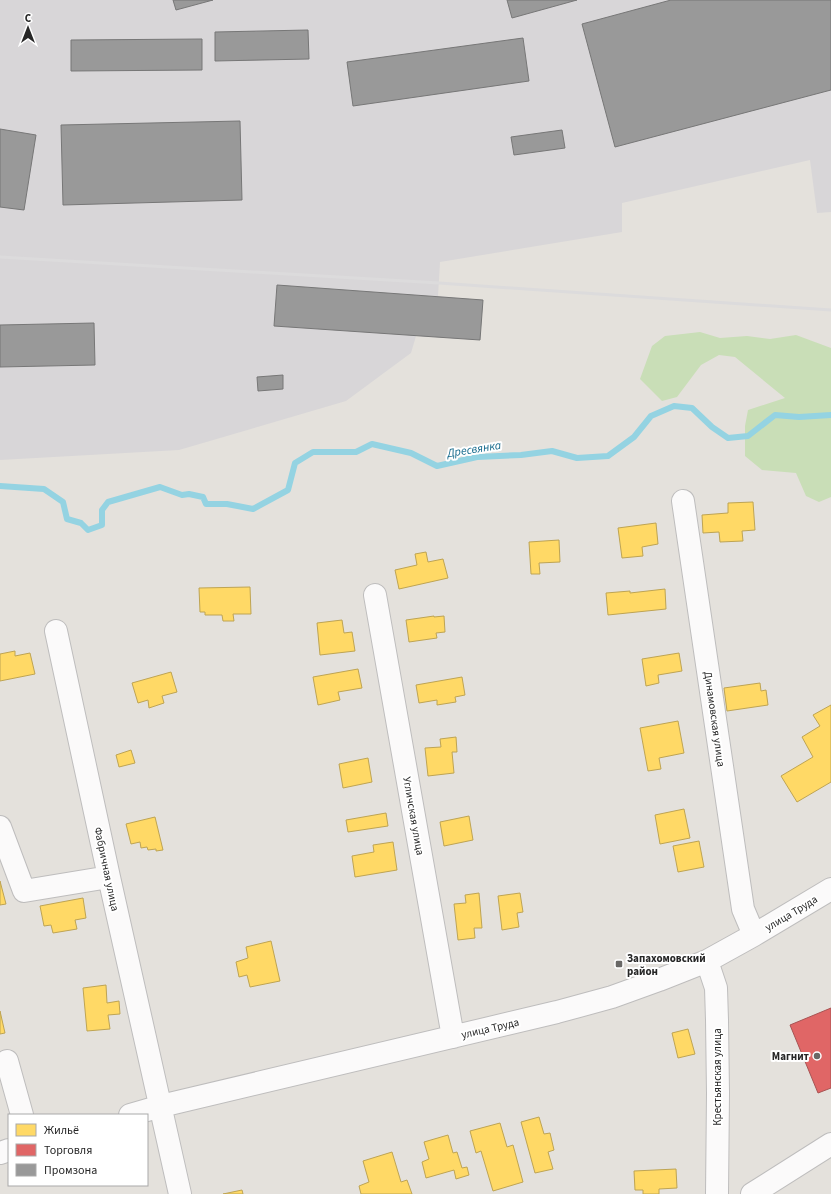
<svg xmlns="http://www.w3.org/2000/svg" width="831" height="1194" font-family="'Source Sans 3',sans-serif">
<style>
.industrial{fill:#d8d6d8}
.green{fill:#c9deb7}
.homes{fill:#ffd966;stroke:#bea453}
.shops{fill:#e06666;stroke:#a85353}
.industry{fill:#999;stroke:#777}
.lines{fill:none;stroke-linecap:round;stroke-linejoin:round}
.stream{stroke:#94d3e2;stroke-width:6}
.minor-casing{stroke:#bebdbd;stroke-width:24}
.minor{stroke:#fbfafa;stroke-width:22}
.rail{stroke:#dcdbdc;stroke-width:3}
.poi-dot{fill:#696866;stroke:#fff;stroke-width:1.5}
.labels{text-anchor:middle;stroke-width:4;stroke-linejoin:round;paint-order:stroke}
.street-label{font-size:11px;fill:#272727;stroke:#fff}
.poi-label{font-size:11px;font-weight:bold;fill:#272727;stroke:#fff;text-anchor:start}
.water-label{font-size:12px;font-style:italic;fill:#156a8c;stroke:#fff}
</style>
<rect width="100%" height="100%" fill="#e4e1dc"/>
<path class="industrial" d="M0 0H831V212L817 213 810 160 622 203V232L440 262 438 296 483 300 480 340 416 336 411 353 346 401 179 450 0 460Z"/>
<path class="green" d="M700 332 720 338 747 336 770 339 796 335 831 348V497L819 502 806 496 796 473 762 470 745 456V426L748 410 785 398 735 357 719 355 701 365 677 397 662 401 640 379 652 346 665 336Z"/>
<path class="homes" d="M753 502 755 530 742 531 743 541 720 542 719 532 703 533 702 515 728 513V503Z
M656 523 658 544 642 547 643 556 622 558 618 528Z
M559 540 560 562 539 563 540 574H531L529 542Z
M426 552 428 562 443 559 448 578 399 589 395 570 417 565 415 554Z
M250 587 251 614H233L234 621H223L222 615H205V612H200L199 588Z
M665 589 666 609 608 615 606 593 630 591V593Z
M434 616V617L444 616 445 632 436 633 437 638 409 642 406 620Z
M342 620 344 633 352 632 355 651 320 655 317 623Z
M15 651V656L30 653 35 674 0 681V654Z
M679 653 682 671 658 675 659 683 646 686 642 659Z
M358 669 362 688 338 692 340 700 318 705 313 677Z
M171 672 177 692 162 696 164 703 149 708 148 700 138 703 132 683Z
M462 677 465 695 455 697 456 702 437 705V700L419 703 416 685Z
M760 683 761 691 766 690 768 705 727 711 724 688Z
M831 705V782L797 802 781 776 813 757 802 737 820 726 813 715Z
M678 721 684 753 659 758 661 769 648 771 640 728Z
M456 737 457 752H452L454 773 428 776 425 748 441 747 440 739Z
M131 750 135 763 119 767 116 755Z
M368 758 372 782 343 788 339 764Z
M684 809 690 838 660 844 655 815Z
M386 813 388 826 348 832 346 820Z
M469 816 473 840 444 846 440 822Z
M155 817 163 850 156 851V849L148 850 147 847 141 848 140 842 131 844 126 824Z
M699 841 704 867 678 872 673 846Z
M393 842 397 870 355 877 352 856 374 852 373 845Z
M0 881 6 904 0 905Z
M479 893 482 928H474L475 938 458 940 454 904 466 903 465 895Z
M520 893 523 912 517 913 519 927 502 930 498 896Z
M83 898 86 918 75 920 77 929 53 933 51 925 44 926 40 906Z
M271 941 280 981 250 987 247 975 239 977 236 962 248 958 246 947Z
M106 985 107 1003 119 1001 120 1014 108 1015 110 1029 87 1031 83 988Z
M0 1011 5 1033 0 1034Z
M688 1029 695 1054 678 1058 672 1033Z
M539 1117 544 1134 550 1133 554 1150 548 1152 553 1169 535 1173 521 1122Z
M500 1123 507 1147 513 1145 523 1182 493 1191 481 1151 476 1153 470 1131Z
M448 1135 453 1153 457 1152 462 1168 467 1167 469 1175 456 1179 454 1170 426 1178 422 1162 429 1159 424 1142Z
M392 1152 401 1182 407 1180 412 1194H361L359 1186 369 1182 363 1161Z
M676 1169 677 1188 659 1189V1194H643V1190H635L634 1171Z
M242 1190 243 1194H223Z"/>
<path class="shops" d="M831 1008V1088L818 1093 790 1025Z"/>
<path class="industry" d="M173 0H213L176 10Z
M507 0H577L512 18Z
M671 0H831V90L615 147 582 24Z
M308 30 309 59 215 61V32Z
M523 38 529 81 353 106 347 62Z
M202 39V70L71 71V40Z
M240 121 242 200 63 205 61 125Z
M0 129 36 135 24 210 0 207Z
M562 130 565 148 514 155 511 137Z
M277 285 483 300 480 340 274 326Z
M94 323 95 365 0 367V325Z
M283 375V389L258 391 257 377Z"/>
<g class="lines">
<path class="stream" d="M0 486 44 489 63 502 67 519 81 523 88 530 102 525V510L108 502 160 487 182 495 189 494 203 497 206 504H227L253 509 288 490 295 463 313 452H356L372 444 411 453 437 466 477 457 521 455 552 451 577 458 608 456 634 437 651 416 674 406 692 408 712 427 728 438 748 436 775 415 799 417 831 415"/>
<g class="minor-casing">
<path id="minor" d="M683 501 743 909 754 935
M375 595 453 1037
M56 631 109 877 180 1194
M0 827 24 891 109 877
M707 961 716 988 717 1020 718 1093 717 1194
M7 1061 22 1115
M130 1115 161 1106 557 1012 612 997 659 980 707 961 754 935 831 889
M0 1153 9 1150
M752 1194 831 1144"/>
</g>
<use href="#minor" class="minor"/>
<path class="rail" d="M0 257 439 283 831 310"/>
</g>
<g class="poi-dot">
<rect x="615" y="960" width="8" height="8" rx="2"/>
<circle cx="817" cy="1056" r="4"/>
</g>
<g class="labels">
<g class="street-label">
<text transform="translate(715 719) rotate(82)" y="4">Динамовская улица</text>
<text transform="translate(414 816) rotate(80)" y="4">Угличская улица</text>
<text transform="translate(107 869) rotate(78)" y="4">Фабричная улица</text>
<text transform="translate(791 913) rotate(-31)" y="4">улица Труда</text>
<text transform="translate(490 1028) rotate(-13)" y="4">улица Труда</text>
<text transform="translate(717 1077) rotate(-90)" y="4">Крестьянская улица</text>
</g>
<g class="poi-label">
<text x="627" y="962">Запахомовский<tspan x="627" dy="13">район</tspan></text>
<text x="809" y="1060" text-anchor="end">Магнит</text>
</g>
<g class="water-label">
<text transform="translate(474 449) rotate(-9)" y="4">Дресвянка</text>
</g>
</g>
<rect x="8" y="1114" width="140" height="72" fill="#ffffff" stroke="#a9a9a9"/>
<rect x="16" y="1124" width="20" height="12" fill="#ffd966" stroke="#a9a9a9"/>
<text x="44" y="1134" font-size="12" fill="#272727">Жильё</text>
<rect x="16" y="1144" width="20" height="12" fill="#e06666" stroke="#a9a9a9"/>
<text x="44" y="1154" font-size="12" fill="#272727">Торговля</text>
<rect x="16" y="1164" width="20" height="12" fill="#999999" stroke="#a9a9a9"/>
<text x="44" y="1174" font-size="12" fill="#272727">Промзона</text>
<g transform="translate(28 28)" stroke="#ffffff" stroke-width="3" paint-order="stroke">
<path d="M0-3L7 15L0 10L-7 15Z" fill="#272727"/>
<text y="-6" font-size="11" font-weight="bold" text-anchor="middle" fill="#272727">С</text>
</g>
</svg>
